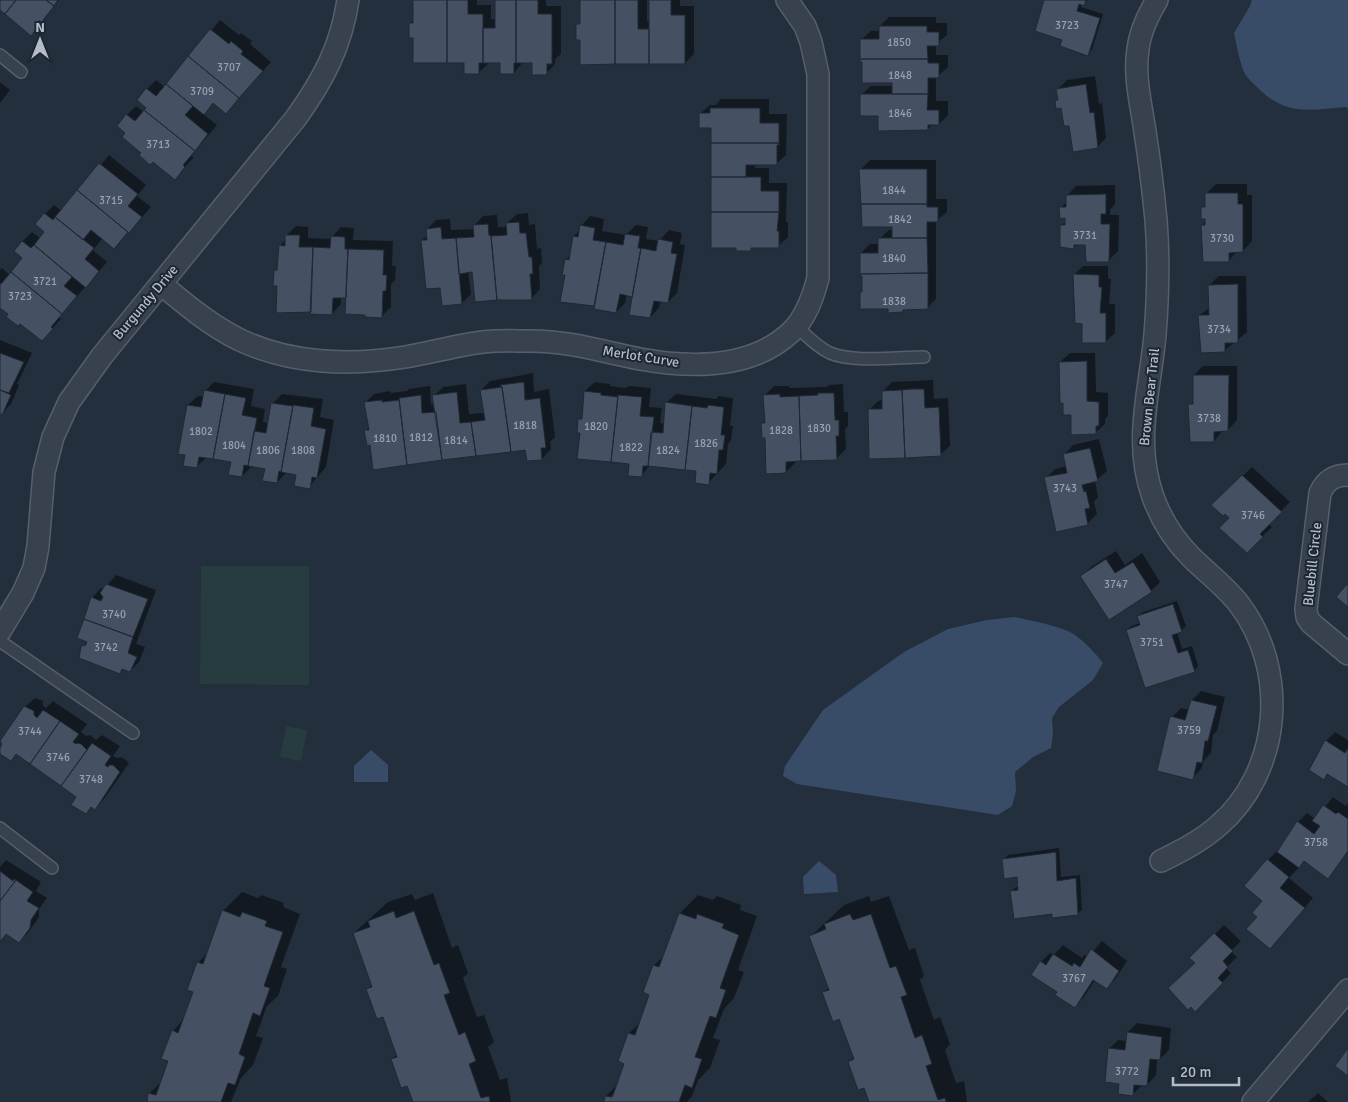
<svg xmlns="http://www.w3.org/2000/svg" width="1348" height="1102" font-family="Signika,sans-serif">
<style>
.green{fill:#263c3f}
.water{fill:#394c67}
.shadow{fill:#0007}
.building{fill:#455162;stroke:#1f2835}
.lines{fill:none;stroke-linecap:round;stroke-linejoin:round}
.service-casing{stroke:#565f6c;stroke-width:14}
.minor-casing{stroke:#565f6c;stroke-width:24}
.service{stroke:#38414e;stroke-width:11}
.minor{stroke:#38414e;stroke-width:21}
.labels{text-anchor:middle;stroke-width:4;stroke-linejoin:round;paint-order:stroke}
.number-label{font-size:11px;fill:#98a1af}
.street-label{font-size:14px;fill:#b4bcc9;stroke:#1d2633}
</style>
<rect width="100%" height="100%" fill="#242f3e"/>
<path class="green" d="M201 566H309V685L200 684Z
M286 726 307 730 301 761 280 757Z"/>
<path class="water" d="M1252 0H1348V108L1345 107C1309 110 1286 116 1258 88 1254 84 1248 79 1245 74 1239 61 1237 46 1234 33L1250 6Z
M1015 617C1031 621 1062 626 1075 635 1086 643 1095 653 1103 663L1093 680 1059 707 1052 718 1053 735 1051 748 1033 757 1015 772 1016 791 1012 806 998 815 797 784 783 776 785 766 823 710 904 652 948 629 987 620Z
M371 750 388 765V782H354V766Z
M819 861 836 875 838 892 804 894 803 877Z"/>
<path class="shadow" d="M0 0H59L31 34 0 8Z
M414 0H477V5H491V19H496V0H546V6H561V54L555 59V64L546 74 533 62H523L514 73 501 62H488V64L478 73 465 62 414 37 410 23 414 20Z
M581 0H647V21H650V0H680V6H694V54L685 63 581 38 578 25 581 21Z
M1045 0H1088L1083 4H1082L1081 7 1103 14 1092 50 1087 54 1064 39Z
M889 17H936V23H947V35L936 44V55H948V67L938 76H936V101H948V115L939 124H933L928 129 880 115 861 95 871 86H894V82L861 40 871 31H880V26Z
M220 20 239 35 241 33 252 41 250 44 271 62 226 112 214 103 203 114 217 125 191 156 194 157 175 178 143 152 127 132V115L136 106 144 112 148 108 147 89 156 80 165 87Z
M1095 76 1099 104 1102 103 1106 138 1097 147 1070 124 1062 107 1056 101 1059 98 1058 89 1067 80Z
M0 82 10 90 0 103Z
M721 99H769V114H787L786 155 776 164H755V168H769V183H787L786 222H788V237L778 246H754L750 250 712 127 700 114 710 105H716Z
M109 155 146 185 137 196 151 207 114 248 103 238 93 250 107 262 59 317 61 319 51 330 21 322 0 306V270L2 268 10 275 24 258 15 251 23 241 32 232 40 238 46 232 45 214 54 205 62 211Z
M870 160H936V199H947V212L936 221V299L927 308 905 309 903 311 889 308 863 275 861 253 870 244H879V239L889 230H893V226L860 170Z
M1216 184H1247V195H1252V241L1243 251H1238L1228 261 1202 225 1206 221 1203 207 1207 203V193Z
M1115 185V204L1110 210V215H1119L1118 251 1109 260 1086 244H1077L1074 248 1061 226 1066 221 1061 208 1067 201V196L1076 186Z
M528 213 529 225 535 224 537 249 541 248 542 263 539 266 540 289 531 299 473 271H468L471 294 462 303 441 287 422 240 428 235 427 229 436 220 450 219 451 230 474 229V226L483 216 497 215 498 227H508L507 223 517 214Z
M590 216 604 219 602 231 626 235 636 225 648 227 646 239 659 241 669 230 682 233 680 244 685 245 677 293 668 302 661 301 659 308 650 317 634 296 627 294 625 303 616 312 596 305 562 301 567 274 566 260 571 255 574 236 580 230 581 226Z
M296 226 308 227V238L332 239V237L341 227 354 228 353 240 393 241 392 266H396L395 280 391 284V307L381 317 348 297H341V304L332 314 294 311 292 313 277 312 278 285 275 270 279 267 280 246 286 239 287 235Z
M1083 266H1108V279H1111L1109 304H1115V333L1105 342 1083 322 1074 275Z
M1219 276H1246L1247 332 1224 351 1199 316 1210 307 1209 285Z
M0 340 32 353 17 384 19 385 11 404 2 413H0Z
M1070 353H1095L1096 392 1108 393V416L1105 419V424L1095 433 1073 414 1060 362Z
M1203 366H1237V420L1228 430H1223L1214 441 1190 405 1194 400V375Z
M533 373 534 392 549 389 555 437 550 442 551 449 542 459 528 460 526 449 374 468 371 444 366 431 369 427 365 403 374 394 390 391 391 393 407 391 409 389 430 386 431 405 435 404 434 396 443 387 466 384 469 414 481 413H485L481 390 490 381Z
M933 380 934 399 948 398 950 446 940 455 869 410 878 401 883 400V391L892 382Z
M214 382 254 389 251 406 265 409 263 422 269 423 273 403 282 394 323 399 320 417 334 420 326 467 309 487 298 474 286 473 277 482 266 468 251 467 242 476 232 461 206 458 196 467 188 405 198 396 204 397 205 391Z
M595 382 610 384V386L626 388 629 386 651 388 649 407 662 408 660 423 665 424 666 403 676 394 716 399 718 396 733 398 730 426H733L731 440 728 444 726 464 708 483 698 470 650 465 641 476 630 463 582 432 579 420 584 416 585 391Z
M843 384 844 412H848V426L845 429 846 449 837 458 795 460V463L786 472 766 437 763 423 766 420 765 395 774 386H789V388L827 387 829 385Z
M1099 439 1107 471 1095 481 1098 497 1094 502 1097 514 1088 523 1046 478 1055 469 1067 466 1064 455 1073 445Z
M1252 467 1290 502 1268 524 1272 527 1247 551 1231 518 1213 505Z
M1116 551 1125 565 1142 553 1160 582 1151 591 1082 576 1091 567Z
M116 575 156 590 136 644 145 647 139 662 130 671 124 668 120 673 82 648 89 641 92 598 101 588 104 589Z
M1177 601 1186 626 1181 631 1177 632 1182 649 1192 646 1198 666 1194 671 1127 630 1131 626 1141 623 1139 616 1143 612Z
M1201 691 1225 697 1217 731 1213 735 1211 753 1204 760 1201 769 1192 778 1172 717 1181 708 1189 710 1192 700Z
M35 698 43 701V706L46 708 53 701 87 724 81 732 86 736 90 735 96 740 102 735 120 746 113 756 118 758 122 757 129 763 104 799 95 808 92 806 86 813 78 797 17 753 0 752 25 707Z
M1335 732 1348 740V786L1329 774 1324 778 1326 741Z
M1333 797 1346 806 1348 803V852L1328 877 1305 861 1289 878 1313 898 1270 948 1258 917 1264 901 1268 860 1277 851 1278 852 1298 822 1307 813 1315 819Z
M1059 848 1061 877 1080 875 1082 910 1077 914 1053 912 1012 891 1016 887H1019L1018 876 1003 860 1008 855Z
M6 860 41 882 36 891 47 898 39 909V917L28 933 19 942 7 933 0 940V867Z
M242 892 258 898 261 895 284 903 283 907 300 914 281 967 287 969 278 996 267 1006 256 1036 263 1038 253 1065 241 1078 231 1102H148L149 1094 162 1081 169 1060 173 1031 184 1019 194 991 198 963 208 952 223 911Z
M433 893 452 948 458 945 468 973 463 978 477 1017 484 1015 494 1042 488 1047 500 1080 507 1078 511 1102H414L408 1084 392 1059 397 1054 383 1015 367 990 372 985 354 933 388 902 412 894 415 900Z
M698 895 713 900 717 896 741 905 740 910 757 916 738 970 744 972 734 998 724 1009 713 1038 720 1040 710 1068 698 1080 692 1096 687 1102H605L606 1096 619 1083 626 1063 629 1033 641 1022 651 994 645 992 654 965 665 955 680 913Z
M869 896 871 902 889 896 909 950 915 948 924 976 920 980 934 1020 940 1017 950 1044 945 1050 956 1083 964 1081 967 1102H870L865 1087 849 1062 854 1057 840 1018 824 992 829 987 811 936 844 905Z
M1224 925 1241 941 1231 951 1237 957 1226 968 1231 973 1195 1010 1196 963 1191 958Z
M1102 941 1127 961 1116 978 1107 987 1095 980 1084 997 1075 1006 1058 992 1041 962 1050 953 1054 955 1063 945 1082 958 1084 955 1088 957Z
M1137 1023 1171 1028 1169 1050 1160 1059H1157L1156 1075 1147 1085 1143 1084 1133 1094 1120 1083 1109 1049 1118 1040 1128 1041V1032Z
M1318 1093 1328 1102H1308Z"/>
<path class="building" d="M0 0H16L5 14 0 10Z
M16 0H46L54 6 31 36 5 14Z
M46 0H58L54 6Z
M413 0H447V63H413V38H409V23H413Z
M447 0H468V14H483V63H479V74H464V63H447Z
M495 0H516V63H514V74H500V63H483V28H495Z
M516 0H538V14H552V64H547V75H532V63H516Z
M580 0H615V64L580 65V40H576V24H580Z
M615 0H638V29H649V64H615Z
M649 0H671V15H685V64H649Z
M1044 0H1086L1084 6 1079 4 1077 11 1100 18 1088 56 1060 46 1062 40 1035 31Z
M879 26H927V32H939V46H927L928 59H860V39H879Z
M210 29 229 44 231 41 243 51 241 54 263 71 239 98 188 56Z
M188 56 239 98 226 114 213 103 204 115 166 84Z
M860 59H928V63H939V78H928V94H892V83H862V62H860Z
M166 84 193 106 185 115 208 134 195 151 144 110 146 108 137 100 146 88 156 96Z
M1086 84 1090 113 1094 112 1098 148 1073 152 1069 126H1064L1061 108 1056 109 1055 100H1058L1056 89Z
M860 94H928L927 110H939V125H928V130L878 131V116H860Z
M710 108H760V123H779V143H711V128H699V113H710Z
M144 110 195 151 183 165 185 167 175 180 153 162 150 165 139 155 141 153 122 137 125 133 117 126 126 114 135 121Z
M711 143H779V145H777V165H746V177H711Z
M99 163 138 194 128 206 142 217 129 233 77 190Z
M859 169H927V204H861Z
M711 177H761V191H779V212H711Z
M77 190 128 232 114 249 91 230 83 240 55 217Z
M1205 193H1238V204H1243V252L1229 253V262H1203L1201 225H1205V219H1201V207H1205Z
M1106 194V214H1101V224H1110L1109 262H1086L1085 245H1074V249L1060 247V225H1065V218L1060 219 1059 207H1066V195Z
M861 204H927V207H938V222H927V238H892V227H862Z
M711 212H779L777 231H779V248H751V251H736V248H711Z
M44 213 53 220 55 217 94 248 85 259 99 271 86 288 34 245 44 232 35 224Z
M519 222 520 233H526L529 257H532L533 274H530L532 300H497L491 236 507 235 506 223Z
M488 224 489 235 491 236 497 300 475 302 472 272 459 274 456 238 474 237 473 225Z
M580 225 595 228 593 240 606 242 594 306 560 302 565 275H562L565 259 569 260 573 236 578 237Z
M441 227 442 239 456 238 462 304 442 306 440 288 426 289 421 240H427L426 229Z
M625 234 640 236 638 248H641L632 297 620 294 616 313 594 309 606 242 623 245Z
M285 235H300L299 247H313L311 312 276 313 277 286H273L274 270H277L279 245 285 246Z
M331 236 345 237V249H348L346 298H333L332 315 310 314 313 247 330 248Z
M878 238H927L928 273 860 274V253H878Z
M658 239 673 242 671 253 677 254 668 303 654 301 650 318 629 315 641 248 656 251Z
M22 241 31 248 34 245 72 277 64 286 77 296 62 314 11 272 22 258 14 251Z
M348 249 384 250 383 275H387L386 291H383L382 318 365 317V315L345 314Z
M11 272 62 314 51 327 53 329 42 341 20 324 18 326 6 317 8 314 0 308V283L1 284Z
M928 273V309L903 310V312L888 313V309H860V292H862V276H860V274Z
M1073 274 1099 275V287H1102L1100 313H1106V343H1082V324L1075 323Z
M1238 284V343H1225V352L1201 353 1198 315H1209L1208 285Z
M0 353 24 362 9 393 0 390Z
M1087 361V401L1099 402V426H1096V434L1071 435V415H1063V403H1060L1059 362Z
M1193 375H1229L1228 431 1214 432V442H1190L1188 404H1193Z
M524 382 525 400 540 398 546 448H541L542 460 527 461 525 450 511 452 502 387 500 385Z
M502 387 511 452 476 456 471 422 485 420 480 390Z
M912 389H924L925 408 939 407 941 456 905 458 902 390Z
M0 390 11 395 2 415 0 414Z
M204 390 225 394 213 459 199 457 197 468 183 466 185 455 178 454 187 405 201 407Z
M902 390 905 458 869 459 868 409H882V391Z
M584 391 601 393V395L618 397 611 462 577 459 580 433H577L578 419H582Z
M457 392 460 423 471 422 476 456 442 460 432 395Z
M818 393H834L835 420H839V436H836L837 460 801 461 799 396 818 395Z
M225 394 246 398 242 415 257 418 248 466 244 465 242 477 228 475 231 462 213 459Z
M780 394V397L799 396 801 461 786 462V473L766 474 765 438H762L761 423H765L763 395Z
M421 395 422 413 436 412 442 460 407 465 399 398Z
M618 395 642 397 640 416 654 417 648 466H643L642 477 628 476 629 464 611 462Z
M382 400V402L399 400 407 465 373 470 370 445 367 446 364 430H369L364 402Z
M665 402 692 406 685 470 648 466 651 432 663 433Z
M271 403 293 406 281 472 279 471 277 483 262 481 265 469 248 466 254 431 266 433Z
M293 405 314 408 311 426 326 429 317 478 312 477 310 489 294 486 296 475 281 472Z
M708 405 724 407 721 435H725L723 450H719L717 474 710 473 709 485 695 483 696 471 685 470 692 406 707 408Z
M1090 448 1098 481 1082 485 1084 492 1086 491 1090 508 1085 509 1088 525 1056 532 1044 477 1067 473 1063 454Z
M1242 475 1282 512 1260 534 1263 537 1247 553 1219 528 1229 518 1225 514 1223 516 1211 505Z
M1106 559 1115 573 1133 562 1152 592 1109 620 1080 576Z
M1348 583V607L1336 597Z
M106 584 148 599 133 637 84 619 91 597 101 601 103 597 100 593Z
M1173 604 1182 632 1172 635 1178 653 1188 650 1195 672 1145 688 1126 630 1140 625 1137 616Z
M84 619 133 637 128 653 137 657 130 672 122 669 120 674 79 658 81 647 83 645 85 646 87 642 77 638Z
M1191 700 1217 706 1208 741H1205L1202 763 1197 762 1193 780 1157 771 1170 716 1185 720Z
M24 706 34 711V715L37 718 43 710 60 721 30 764 16 754 11 761 0 754V748L2 744 0 741Z
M60 721 79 734 73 742 76 744 77 743 81 744 87 750 61 786 30 764Z
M1325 740 1345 753 1348 748V787L1327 774 1324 780 1309 770Z
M92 743 111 756 105 765 108 767 109 765H113L120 772 95 810 91 807 86 814 71 805 76 797 61 786Z
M1323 805 1336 814 1338 812 1348 819V851L1328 879 1304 861 1299 868 1277 852 1297 821 1314 834 1320 826 1312 821Z
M1056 852 1057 881 1076 878 1078 915 1052 918V914L1014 919 1010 891 1018 890 1017 877 1004 879 1002 859Z
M1267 859 1289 877 1280 888 1305 908 1270 949 1246 929 1257 917 1252 913 1262 901 1244 886Z
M0 871 13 881 14 879 16 880 0 901Z
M16 880 33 892 27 901 39 908 31 920 30 928 19 943 6 934 0 942V901Z
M222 910 240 917 242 912 267 921 265 926 283 932 264 986 270 988 260 1016 253 1013 239 1054 245 1057 235 1085 228 1083 221 1102H147L148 1093 156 1095 168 1061 161 1059 172 1030 178 1033 193 992 187 990 197 962 203 964Z
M394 911 396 918 414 911 434 965 439 963 450 993 444 995 459 1035 465 1032 476 1061 469 1064 481 1098 489 1096 490 1102H413L407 1086 401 1088 391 1059 397 1057 383 1017 377 1019 366 989 372 987 353 933 370 927 368 921Z
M679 913 696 919 697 914 724 924 722 928 739 935 720 988 726 990 716 1018 710 1016 695 1057 702 1059 692 1088 685 1085 679 1102H604L605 1096 612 1097 613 1095 624 1064 618 1061 628 1033 635 1035 649 995 643 992 653 965 659 967Z
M850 914 853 920 871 914 890 968 896 966 907 995 901 997 915 1038 922 1035 932 1064 926 1066 938 1100 945 1098 946 1102H869L864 1088 858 1090 848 1062 854 1059 839 1019 833 1022 822 992 829 990 809 936 826 929 824 924Z
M1214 933 1233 951 1223 961 1228 967 1218 978 1223 983 1195 1012 1191 1007 1188 1010 1168 988 1195 963 1189 958Z
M1091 949 1119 971 1107 989 1093 980 1075 1008 1055 995 1057 992 1031 975 1040 961 1046 965 1053 954 1072 966 1074 963 1080 967Z
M1127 1032 1162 1037 1160 1060 1150 1059 1147 1086 1134 1085 1133 1096 1118 1094 1119 1084 1105 1082 1108 1048 1125 1050Z
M1348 1048V1076L1335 1066Z"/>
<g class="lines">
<g class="service-casing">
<path id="service" d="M0 55 21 72
M796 326C807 336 817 347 830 353 853 363 898 357 924 357
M0 641 133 733
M0 828 52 868"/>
</g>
<g class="minor-casing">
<path id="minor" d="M1157 0C1148 15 1140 31 1138 49 1134 74 1140 100 1144 125 1149 157 1153 188 1156 220 1159 258 1158 297 1155 335 1150 391 1133 441 1153 497 1161 519 1174 540 1191 557 1207 573 1225 586 1239 604 1289 670 1282 771 1218 826 1201 841 1181 851 1161 861
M161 284C185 304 210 325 238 339 289 364 350 366 405 357 431 353 457 345 483 342 499 340 516 341 532 341 569 341 604 352 640 359 690 368 752 369 791 332 806 318 813 297 818 278V74L811 42 805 26 787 0
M1348 475C1334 475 1326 480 1320 493L1306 609 1307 617 1311 623 1348 654
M0 631 23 593 34 568 38 546 44 472 53 437 69 402 102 356 296 118C323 80 341 47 348 0
M1253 1102 1348 990"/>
</g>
<use href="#service" class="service"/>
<use href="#minor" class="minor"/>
</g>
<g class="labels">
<g class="number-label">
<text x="1067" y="29">3723</text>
<text x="899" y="46">1850</text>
<text x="229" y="71">3707</text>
<text x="900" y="79">1848</text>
<text x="202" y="95">3709</text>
<text x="900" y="117">1846</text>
<text x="158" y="148">3713</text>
<text x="894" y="194">1844</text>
<text x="111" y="204">3715</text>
<text x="900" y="223">1842</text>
<text x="1085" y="239">3731</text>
<text x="1222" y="242">3730</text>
<text x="894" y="262">1840</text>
<text x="45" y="285">3721</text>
<text x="20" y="300">3723</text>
<text x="894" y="305">1838</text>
<text x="1219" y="333">3734</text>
<text x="1209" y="422">3738</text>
<text x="525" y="429">1818</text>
<text x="596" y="430">1820</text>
<text x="819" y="432">1830</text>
<text x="781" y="434">1828</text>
<text x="201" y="435">1802</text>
<text x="421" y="441">1812</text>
<text x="385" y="442">1810</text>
<text x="456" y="444">1814</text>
<text x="706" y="447">1826</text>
<text x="234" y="449">1804</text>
<text x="631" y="451">1822</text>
<text x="268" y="454">1806</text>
<text x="303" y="454">1808</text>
<text x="668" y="454">1824</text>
<text x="1065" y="492">3743</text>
<text x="1253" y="519">3746</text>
<text x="1116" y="588">3747</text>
<text x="114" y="618">3740</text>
<text x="1152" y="646">3751</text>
<text x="106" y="651">3742</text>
<text x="1189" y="734">3759</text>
<text x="30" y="735">3744</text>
<text x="58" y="761">3746</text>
<text x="91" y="783">3748</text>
<text x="1316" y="846">3758</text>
<text x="1074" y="982">3767</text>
<text x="1127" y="1075">3772</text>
</g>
<g class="street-label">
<text transform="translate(145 302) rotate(-50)" y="5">Burgundy Drive</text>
<text transform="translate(641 356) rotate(9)" y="5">Merlot Curve</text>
<text transform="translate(1149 397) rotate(-84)" y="5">Brown Bear Trail</text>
<text transform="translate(1312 564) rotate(-84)" y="5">Bluebill Circle</text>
</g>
</g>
<g transform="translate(40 40)" stroke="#1d2633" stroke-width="4" paint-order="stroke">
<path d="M0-4L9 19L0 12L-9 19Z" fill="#b4bcc9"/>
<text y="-8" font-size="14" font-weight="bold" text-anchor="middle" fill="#b4bcc9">N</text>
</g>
<path d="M1173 1077v8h66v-8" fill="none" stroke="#b4bcc9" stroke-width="2.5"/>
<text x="1180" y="1077" font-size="15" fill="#b4bcc9" stroke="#1d2633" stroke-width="4" paint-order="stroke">20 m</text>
</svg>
